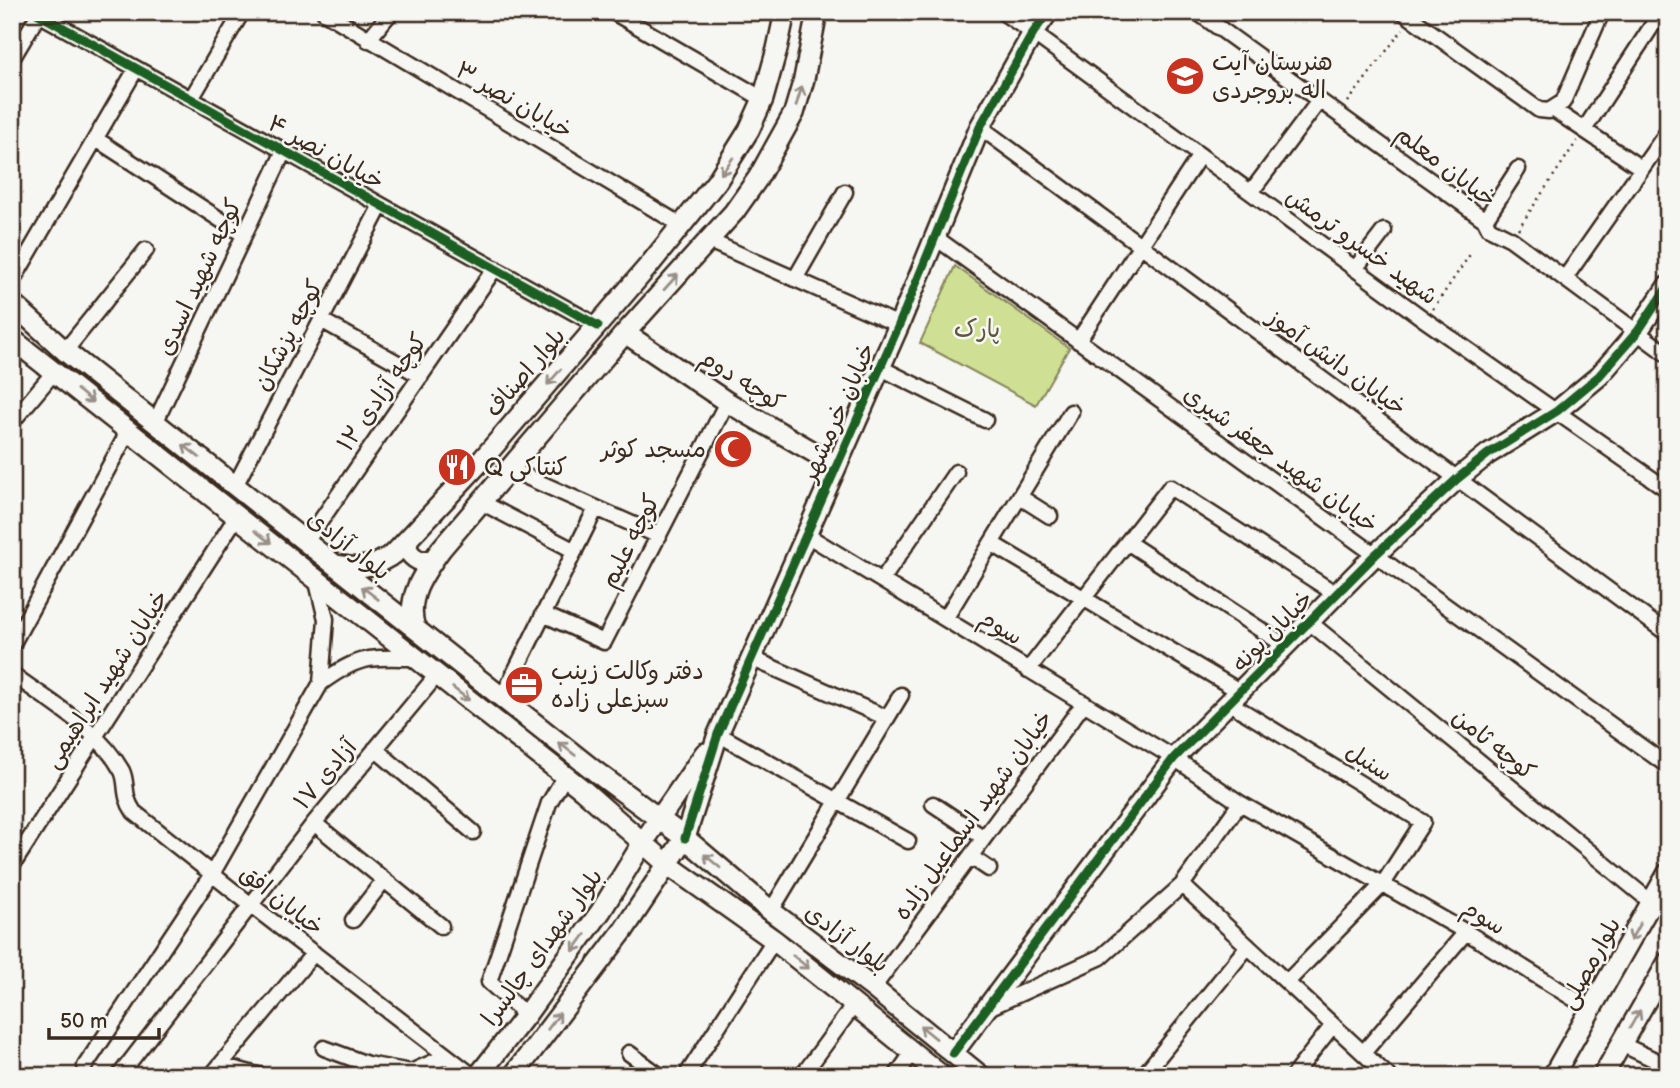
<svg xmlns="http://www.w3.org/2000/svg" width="1680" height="1088" font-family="'Balsamiq Sans','Playpen Sans Arabic',sans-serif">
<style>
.green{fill:#cfe095;stroke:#85855a;stroke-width:2}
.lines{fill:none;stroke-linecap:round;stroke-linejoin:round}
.street-casing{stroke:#3b2a1e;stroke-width:19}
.secondary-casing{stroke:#3b2a1e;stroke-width:24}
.path{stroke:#3b2a1e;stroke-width:2.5;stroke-dasharray:2 5;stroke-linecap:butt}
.street{stroke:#f6f6f2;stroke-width:14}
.secondary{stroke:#f6f6f2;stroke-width:19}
.cycleway-casing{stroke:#f6f6f2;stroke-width:13}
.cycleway{stroke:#1b5e20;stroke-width:9}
.oneway{stroke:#989088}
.labels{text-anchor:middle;stroke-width:5;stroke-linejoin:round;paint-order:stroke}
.poi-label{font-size:24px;fill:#3b2a1e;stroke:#f6f6f2;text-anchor:start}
.street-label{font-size:24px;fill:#3b2a1e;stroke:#f6f6f2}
.park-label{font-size:24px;fill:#60583c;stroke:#f6f6f2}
</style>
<rect width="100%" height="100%" fill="#f6f6f2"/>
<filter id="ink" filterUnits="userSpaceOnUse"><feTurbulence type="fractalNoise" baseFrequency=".0143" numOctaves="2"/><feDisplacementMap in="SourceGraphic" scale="14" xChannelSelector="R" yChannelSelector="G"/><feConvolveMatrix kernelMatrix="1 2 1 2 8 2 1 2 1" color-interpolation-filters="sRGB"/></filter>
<g filter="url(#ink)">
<path class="green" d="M955 266 1069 348 1036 405 920 343Z"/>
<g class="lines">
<g class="street-casing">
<path id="street" d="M35 12 598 326
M324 12 681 225
M613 12 763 99
M1002 12 1033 33 1425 320 1668 490
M1197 12 1485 220 1489 228 1511 239 1668 355
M1403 12 1539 110 1549 111 1563 102 1602 12
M368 40 391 12
M12 59 40 12
M191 99 242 12
M1554 110 1641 168
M980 127 1668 634
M1584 130 1661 12
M96 139 244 235
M1251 192 1319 101
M1485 220 1518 169
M936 238 1668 766
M707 240 899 325
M1355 269 1384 231
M1565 278 1668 131
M795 279 845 192
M12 282 136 69
M321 320 421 376
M1078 341 1200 155
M65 351 146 250
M879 367 985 420
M12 422 54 372
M155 423 284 151
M509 469 659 536
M235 486 381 205
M1020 497 1050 516
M481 502 575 551
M805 534 1174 758 1240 803 1182 885 1101 957 986 1009
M306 542 495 268
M1127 542 1284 645
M991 543 1239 691
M882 580 956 472
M543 614 604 642 727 402
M945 619 1071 412
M1308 621 1651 902
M12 645 128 432
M751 658 887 718
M1028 670 1170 487 1336 594
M12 674C51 703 98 728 122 771 128 783 122 795 134 812L251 905 473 1076
M321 683C361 654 369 658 417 658
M502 698 596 508
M1228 702 1423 822 1383 884 1287 982
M718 734 908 841
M375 749 473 832
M1240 803 1466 932 1592 1010
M933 804 984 838
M314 823 441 926
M971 857 989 869
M12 866 237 516
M1182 885 1388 1076
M771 911 901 695
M353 920 384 880
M873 988 1084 703
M526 1015 489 982 549 803 565 776
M1621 1044 1668 1066
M324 1048 367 1064 411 1072 447 1056
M629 1053 660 1076
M1363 1053 1466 932
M220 1065 262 1076
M85 1066 212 874 321 683 326 619 316 578
M119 1076 314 823 437 675
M211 1076 314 953
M686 1076 774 940
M802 1076 854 1005
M896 1076 913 1052
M1143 1076 1248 946
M1293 1076 1333 1025"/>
</g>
<g class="secondary-casing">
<path id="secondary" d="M12 303 65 351 596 772 685 838 771 911 873 988 981 1076
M625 333 727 402 836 465
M12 339 583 790 667 864 774 940 942 1076
M408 540 407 549C414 560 420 563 433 560
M335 565 356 568 376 564 394 554 481 461 651 263 717 181 749 130 763 99 777 49 785 12
M415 628C405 598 424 573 441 549L625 333 734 212 758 178 794 113 804 79 817 12
M953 1053 1174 758 1375 555 1457 479 1488 454 1557 411 1599 376 1638 331 1668 286
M478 1076 526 1015 601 911 642 844 705 753
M513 1076 623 931 685 838 718 734 899 325 980 127 1033 33 1048 12
M1553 1076 1668 873
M1603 1076 1668 962"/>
</g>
<path class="path" d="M1348 102 1403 29
M1518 229 1577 141
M1433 309 1471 253"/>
<use href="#street" class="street"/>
<use href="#secondary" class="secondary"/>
<g class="cycleway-casing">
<path id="cycleway" d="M35 12 598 326
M685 838 718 734 899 325 980 127 1033 33 1048 12
M953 1053 1174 758 1375 555 1457 479 1488 454 1557 411 1599 376 1638 331 1668 286"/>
</g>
<use href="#cycleway" class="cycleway"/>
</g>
<defs><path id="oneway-shaft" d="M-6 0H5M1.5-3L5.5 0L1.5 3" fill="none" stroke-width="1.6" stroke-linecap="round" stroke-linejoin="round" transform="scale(1.75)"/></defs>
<g class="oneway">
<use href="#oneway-shaft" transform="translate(799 96) rotate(-73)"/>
<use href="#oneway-shaft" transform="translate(727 166) rotate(126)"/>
<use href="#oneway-shaft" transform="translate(671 282) rotate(-48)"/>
<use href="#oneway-shaft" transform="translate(554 377) rotate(131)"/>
<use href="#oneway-shaft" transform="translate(85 396) rotate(39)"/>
<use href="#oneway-shaft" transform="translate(191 451) rotate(-142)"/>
<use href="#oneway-shaft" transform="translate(263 537) rotate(38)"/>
<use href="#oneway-shaft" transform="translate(370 593) rotate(-142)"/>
<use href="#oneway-shaft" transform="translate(461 694) rotate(38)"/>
<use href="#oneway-shaft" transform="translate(567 749) rotate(-142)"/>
<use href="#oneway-shaft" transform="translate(712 861) rotate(-140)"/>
<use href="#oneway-shaft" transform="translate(1635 932) rotate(119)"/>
<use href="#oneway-shaft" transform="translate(579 943) rotate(126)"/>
<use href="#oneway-shaft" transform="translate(801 962) rotate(39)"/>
<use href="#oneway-shaft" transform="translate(1635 1019) rotate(-60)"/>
<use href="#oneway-shaft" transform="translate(554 1021) rotate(-53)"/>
<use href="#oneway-shaft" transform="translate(928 1032) rotate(-141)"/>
</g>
</g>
<defs>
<g id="school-disc" transform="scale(2.0125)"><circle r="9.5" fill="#c8321e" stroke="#f6f6f2"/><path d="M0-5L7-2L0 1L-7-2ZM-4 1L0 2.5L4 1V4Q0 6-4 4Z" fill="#fff"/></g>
<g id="mosque-disc" transform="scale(2.0125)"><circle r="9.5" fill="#c8321e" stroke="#f6f6f2"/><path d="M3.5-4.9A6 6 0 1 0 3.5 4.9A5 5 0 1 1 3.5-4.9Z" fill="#fff"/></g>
<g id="restaurant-disc" transform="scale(2.0125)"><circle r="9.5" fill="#c8321e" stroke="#f6f6f2"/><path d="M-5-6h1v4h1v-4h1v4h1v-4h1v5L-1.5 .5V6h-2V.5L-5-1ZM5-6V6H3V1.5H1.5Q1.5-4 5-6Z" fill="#fff"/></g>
<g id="office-disc" transform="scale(2.0125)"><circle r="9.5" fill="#c8321e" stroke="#f6f6f2"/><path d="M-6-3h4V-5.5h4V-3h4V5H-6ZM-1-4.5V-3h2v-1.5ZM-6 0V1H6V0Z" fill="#fff"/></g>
</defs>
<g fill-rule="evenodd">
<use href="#school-disc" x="1185" y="76"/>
<use href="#mosque-disc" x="733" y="449"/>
<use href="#restaurant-disc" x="457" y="467"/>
<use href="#office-disc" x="524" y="685"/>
</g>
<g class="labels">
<g class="poi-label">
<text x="1212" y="70">هنرستان آیت<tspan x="1212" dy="28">اله بروجردی</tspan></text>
<text x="706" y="457" text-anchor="end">مسجد کوثر</text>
<text x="484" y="475">Q کنتاکی</text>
<text x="551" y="679">دفتر وکالت زینب<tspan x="551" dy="28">سبزعلی زاده</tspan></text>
</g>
<g class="street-label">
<text transform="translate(514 100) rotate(30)" y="8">خیابان نصر ۳</text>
<text transform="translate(326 152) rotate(29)" y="8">خیابان نصر ۴</text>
<text transform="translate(1446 166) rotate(37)" y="8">خیابان معلم</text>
<text transform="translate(1362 246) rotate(36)" y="8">شهید خسرو ترمش</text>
<text transform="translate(199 277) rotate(-65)" y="8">کوچه شهید اسدی</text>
<text transform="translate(288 335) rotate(-62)" y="8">کوچه پزشکان</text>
<text transform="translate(1337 362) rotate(36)" y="8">خیابان دانش آموز</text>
<text transform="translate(525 372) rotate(-49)" y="8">بلوار اصناف</text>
<text transform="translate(742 380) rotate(32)" y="8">کوچه دوم</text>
<text transform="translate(382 392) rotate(-55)" y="8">کوچه آزادی ۱۲</text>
<text transform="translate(838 412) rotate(-66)" y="8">خیابان خرمشهر</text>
<text transform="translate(1281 459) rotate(36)" y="8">خیابان شهید جعفر شیری</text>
<text transform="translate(630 541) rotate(-63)" y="8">کوچه علیم</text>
<text transform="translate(349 545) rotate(38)" y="8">بلوار آزادی</text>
<text transform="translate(1001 627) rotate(31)" y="8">سوم</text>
<text transform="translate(1272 631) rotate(-45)" y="8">خیابان پونه</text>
<text transform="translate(106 679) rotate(-57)" y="8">خیابان شهید ابراهیمی</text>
<text transform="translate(1494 744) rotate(39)" y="8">کوچه ثامن</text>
<text transform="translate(1369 762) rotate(32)" y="8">سنبل</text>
<text transform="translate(325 774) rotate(-50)" y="8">آزادی ۱۷</text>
<text transform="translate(973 815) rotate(-54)" y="8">خیابان شهید اسماعیل زاده</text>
<text transform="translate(282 900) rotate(38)" y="8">خیابان افق</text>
<text transform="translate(1484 917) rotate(31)" y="8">سوم</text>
<text transform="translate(847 938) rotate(37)" y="8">بلوار آزادی</text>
<text transform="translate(542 947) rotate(-54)" y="8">بلوار شهدای چالسرا</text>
<text transform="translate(1590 963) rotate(-61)" y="8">بلوارمصلی</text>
</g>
<g class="park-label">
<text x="977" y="337">پارک</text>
</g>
</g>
<rect width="1680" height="1088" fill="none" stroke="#f6f6f2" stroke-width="42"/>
<rect x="21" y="21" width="1638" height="1046" fill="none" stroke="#3b2a1e" stroke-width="2.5" filter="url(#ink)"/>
<path d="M49 1028v10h110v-10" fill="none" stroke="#3b2a1e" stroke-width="3.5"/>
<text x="60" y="1028" font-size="21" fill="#3b2a1e" stroke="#f6f6f2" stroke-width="5" paint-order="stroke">50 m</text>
</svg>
